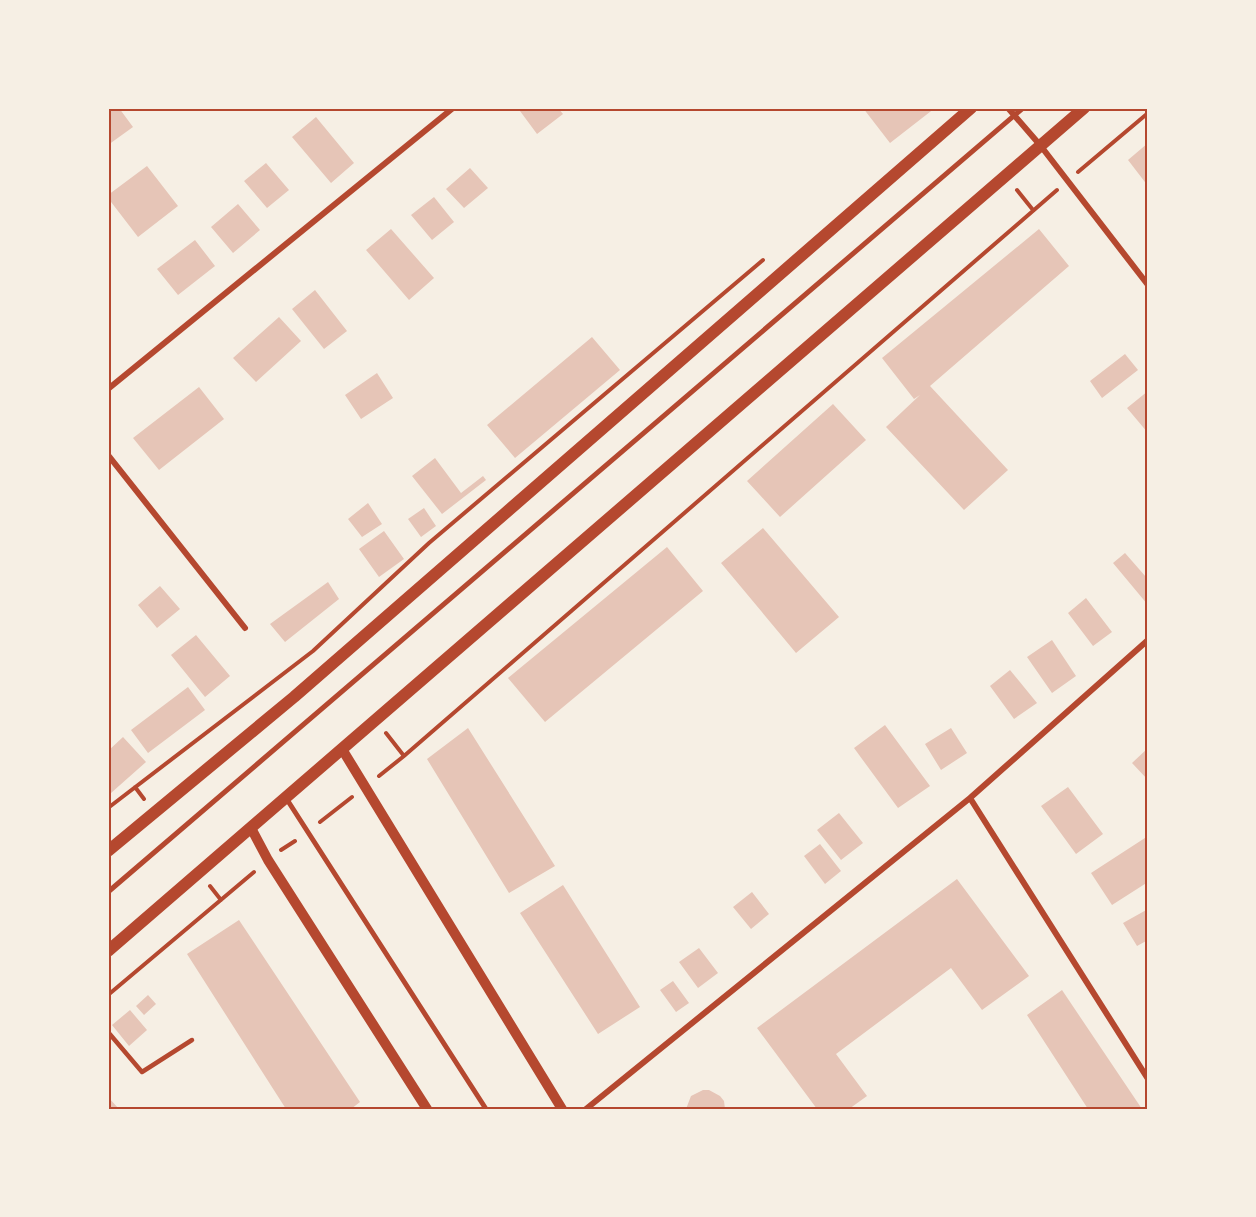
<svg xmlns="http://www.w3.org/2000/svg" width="1256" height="1217" font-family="Ubuntu,sans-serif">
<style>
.building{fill:#e6c5b7}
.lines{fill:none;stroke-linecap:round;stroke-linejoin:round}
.path{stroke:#b5482f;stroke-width:4}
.service{stroke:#b5482f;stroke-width:4.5}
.pedestrian{stroke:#b5482f;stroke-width:5}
.minor{stroke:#b5482f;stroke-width:6}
.tertiary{stroke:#b5482f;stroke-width:10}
.secondary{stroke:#b5482f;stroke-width:12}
.neatline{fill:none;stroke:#b5482f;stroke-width:2}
</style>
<rect width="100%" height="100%" fill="#f6efe4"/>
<path class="building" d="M108 108H119L133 127 108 145Z
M524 108H558L563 114 537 134 520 111Z
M863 108H935L890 143Z
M316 117 354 163 331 183 292 137Z
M1148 143V186L1128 160Z
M266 163 289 190 267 208 244 181Z
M147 166 178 206 138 237 108 198V195Z
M470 168 488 188 464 208 446 189Z
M434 197 454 222 432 240 411 215Z
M238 204 260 230 233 253 211 227Z
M391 229 434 278 409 300 366 250Z
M1039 229 1069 266 930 386 1008 470 964 510 886 427 920 395 914 399 882 358Z
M195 240 215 266 178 295 157 269Z
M315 290 347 331 324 349 292 309Z
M279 317 301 341 256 382 233 358Z
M592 337 620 370 515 458 487 425Z
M1125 354 1138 370 1102 398 1090 381Z
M377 373 393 398 361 419 345 395Z
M199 387 224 419 159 470 133 438Z
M1148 391V433L1127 408Z
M833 404 866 440 780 517 747 481Z
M435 458 461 493 483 476 486 480 442 514 412 476Z
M368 503 382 524 362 537 348 519Z
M424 508 436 526 421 537 408 519Z
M763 528 839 617 796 653 721 563Z
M384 531 404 559 379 577 359 549Z
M667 547 703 591 545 722 508 678Z
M1125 553 1146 577 1148 575V605L1113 563Z
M328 582 339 599 285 642 270 624Z
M160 586 180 609 157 628 138 605Z
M1086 598 1112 632 1093 646 1068 613Z
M196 635 230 676 205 697 171 655Z
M1052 640 1076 676 1052 693 1027 657Z
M1010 670 1037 703 1014 719 990 686Z
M188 687 205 710 148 753 131 730Z
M885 725 930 786 898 808 854 748Z
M468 728 555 866 509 893 427 759Z
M951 728 967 753 941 770 925 744Z
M123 737 146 762 111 793 108 789V751Z
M1148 748V780L1132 763Z
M1068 787 1103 834 1076 854 1041 806Z
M839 813 863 843 841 860 817 830Z
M1148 836V882L1112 905 1091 873Z
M820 844 841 871 825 884 804 856Z
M957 879 1029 976 982 1010 951 968 836 1054 867 1096 849 1109H817L757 1028Z
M563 885 640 1007 598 1034 520 913Z
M752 892 769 914 751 929 733 907Z
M1148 909V940L1137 946 1123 923Z
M239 920 360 1102 351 1109H286L187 954Z
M699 948 718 973 698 988 679 962Z
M673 981 689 1003 676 1012 660 990Z
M1062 990 1142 1109H1088L1027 1015Z
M148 995 156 1004 144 1015 136 1006Z
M130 1010 147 1030 129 1046 112 1025Z
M703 1090H709L720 1096 724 1101 725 1109H686L691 1096Z
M108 1097 119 1109H108Z"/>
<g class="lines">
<path class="path" d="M1078 172 1148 113
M1017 190 1033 210
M386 733 404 756
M379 776 404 756 1057 190
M135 787 144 799
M108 808 313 651 429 543 763 260
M320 822 352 797
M281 850 295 841
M210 886 221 900
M108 995 254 872"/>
<path class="service" d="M108 1032 142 1072 192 1040"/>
<path class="pedestrian" d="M286 798 486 1109
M108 892 1023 108"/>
<path class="minor" d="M1008 108 1040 145 1148 285
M108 389 453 108
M108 455 245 628
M970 798 1148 1079
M586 1109 970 798 1148 640"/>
<path class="tertiary" d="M342 749 562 1109
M251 828 268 860 427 1109"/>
<path class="secondary" d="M108 851 294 697 971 108
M108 951 1084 108"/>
</g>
<rect width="1256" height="1217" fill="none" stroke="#f6efe4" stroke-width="219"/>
<rect x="110" y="110" width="1036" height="998" class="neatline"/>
</svg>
